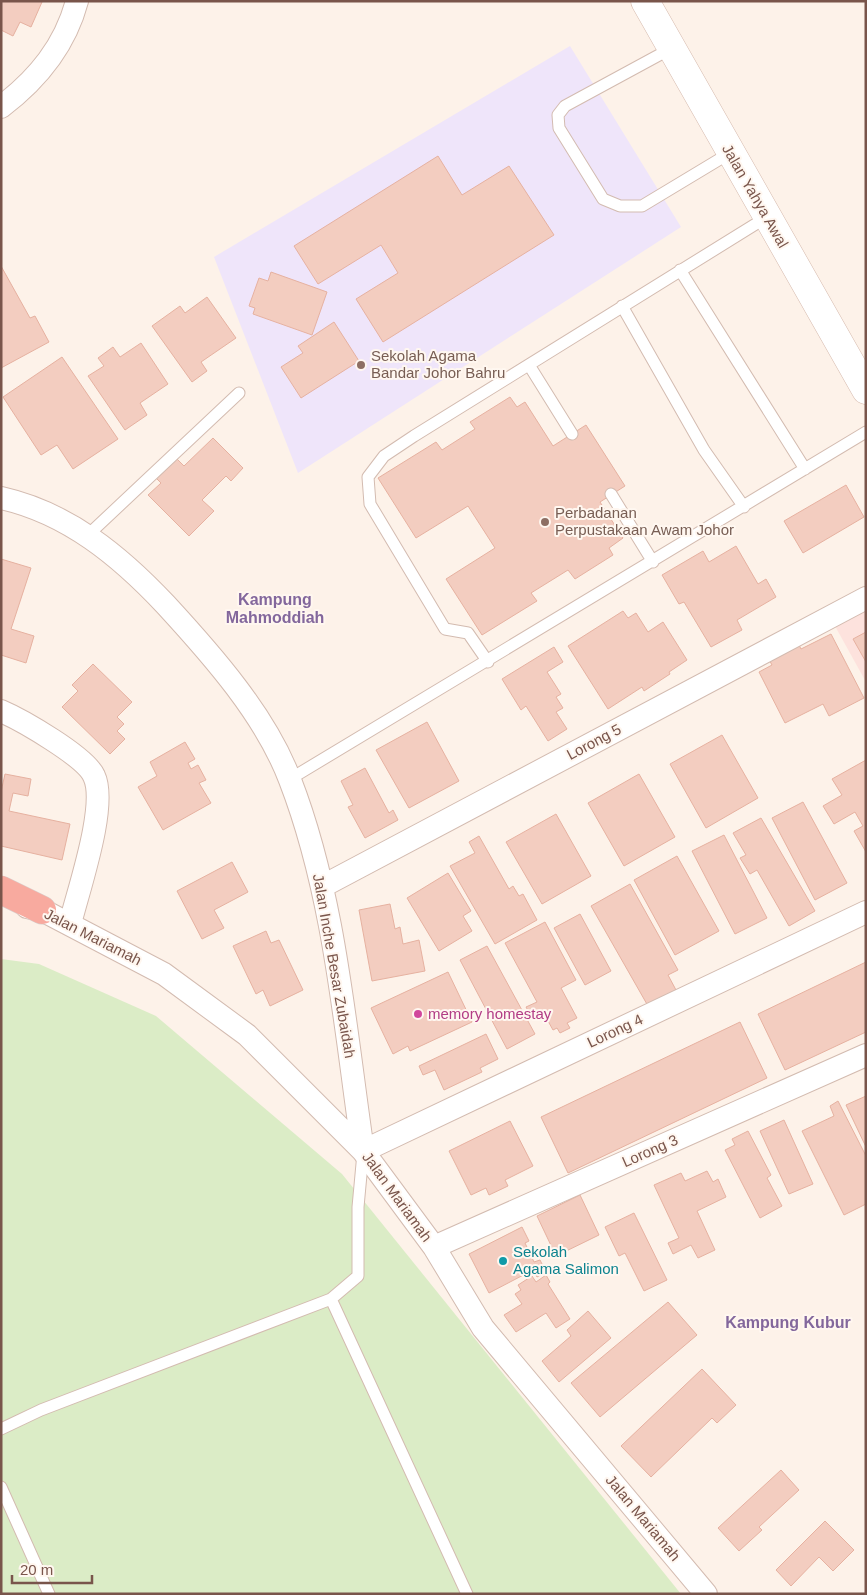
<svg xmlns="http://www.w3.org/2000/svg" width="867" height="1595" font-family="Arial,sans-serif">
<style>
.commercial{fill:#fde2dd}
.education{fill:#efe5fa}
.green{fill:#dbecc6}
.building{fill:#f3cdc0;stroke:#e6b1a0}
.lines{fill:none;stroke-linecap:round;stroke-linejoin:round}
.lane-casing{stroke:#d3bbb0;stroke-width:13}
.street-casing{stroke:#d3bbb0;stroke-width:24}
.secondary-casing{stroke:#d6baad;stroke-width:29}
.highway-casing{stroke:#d9cfcd;stroke-width:29}
.lane{stroke:#fff;stroke-width:11}
.street{stroke:#fff;stroke-width:22}
.secondary{stroke:#fff;stroke-width:28}
.highway{stroke:#f8aa9f;stroke-width:28}
.education-dot{fill:#8d6e63;stroke:#fff7f0;stroke-width:2}
.hotel-dot{fill:#d1479c;stroke:#fff7f0;stroke-width:2}
.culture-dot{fill:#0f9aa8;stroke:#fff7f0;stroke-width:2}
.labels{text-anchor:middle;stroke-width:4;stroke-linejoin:round;paint-order:stroke}
.street-label{font-size:15px;fill:#79554b;stroke:#fff7f0}
.education-label{font-size:15px;fill:#785e54;stroke:#fff7f0;text-anchor:start}
.hotel-label{font-size:15px;fill:#b23c85;stroke:#fff7f0;text-anchor:start}
.culture-label{font-size:15px;fill:#0d838f;stroke:#fff7f0;text-anchor:start}
.neighbourhood-label{font-size:16px;font-weight:bold;fill:#83679c;stroke:#fff7f0}
</style>
<rect width="100%" height="100%" fill="#fdf2e9"/>
<path class="commercial" d="M866 609V682L835 626Z"/>
<path class="education" d="M570 46 681 227 298 473 214 257Z"/>
<path class="green" d="M1 959 39 964 156 1016 342 1174 681 1594H1Z"/>
<path class="building" d="M1 1H41L42 2 31 27 20 22 13 36 1 30Z
M438 156 462 195 509 166 554 235 383 342 356 299 398 273 381 245 318 284 294 246Z
M1 266 30 318 35 316 49 342 1 368Z
M271 272 327 292 312 335 253 314 255 308 249 306 259 278 268 281Z
M207 297 236 338 201 362 207 371 192 382 152 326 180 306 185 313Z
M334 322 359 361 301 398 281 367 303 353 298 346Z
M141 343 168 384 140 403 147 415 125 430 88 376 104 366 98 358 113 347 120 357Z
M62 357 118 439 73 469 57 445 41 455 3 397Z
M510 397 517 407 525 402 553 446 586 425 625 486 600 502 623 538 609 548 613 555 575 579 568 570 531 593 537 601 482 635 446 579 495 548 468 506 416 538 378 478 436 442 442 450 475 429 470 422Z
M213 438 243 468 231 481 226 476 202 500 214 511 189 536 148 495 161 483 156 478 177 459 184 466Z
M846 485 864 517 803 553 784 521Z
M736 546 758 584 766 579 776 597 737 620 742 630 711 647 684 602 679 604 662 575 703 551 709 562Z
M1 559 31 568 11 629 34 636 26 663 1 655Z
M623 611 628 618 636 613 648 632 663 622 687 660 669 672 670 674 644 691 642 687 608 709 568 646Z
M866 632V662L853 639Z
M831 634 864 698 829 716 823 704 785 723 759 672 772 665 766 654 796 639 801 649Z
M554 647 563 662 547 672 561 694 556 697 563 708 556 712 567 729 548 741 526 706 521 710 502 679Z
M93 664 132 702 117 717 124 724 117 731 125 739 110 754 62 707 78 691 72 685Z
M427 722 459 781 409 808 376 750Z
M722 735 758 798 706 828 670 764Z
M185 742 195 759 188 763 191 769 198 765 206 780 199 783 211 803 163 830 138 787 157 776 150 762Z
M866 760V852L854 831 863 826 855 812 834 824 823 806 842 795 832 779Z
M365 768 389 813 393 810 398 820 365 838 348 807 353 805 341 781Z
M5 774 31 779 28 796 13 793 9 811 70 824 62 860 1 846V792Z
M639 774 675 837 624 866 588 803Z
M803 802 847 883 815 900 772 818Z
M556 814 591 876 542 904 506 842Z
M761 818 815 911 789 926 757 870 750 874 740 858 746 855 733 833Z
M724 835 767 918 735 934 692 851Z
M479 836 509 889 513 886 519 896 523 894 537 920 495 944 450 866 475 853 469 842Z
M677 856 719 931 675 955 634 880Z
M232 862 248 892 214 910 224 928 202 939 177 891Z
M448 873 471 911 463 916 472 931 439 951 407 898Z
M630 884 678 970 668 975 676 990 648 1006 591 906Z
M390 904 395 929 400 927 403 944 419 940 425 971 372 981 359 910Z
M580 914 611 971 585 985 554 928Z
M545 922 576 980 561 988 577 1018 567 1023 570 1028 560 1033 557 1028 553 1030 543 1012 532 1018 526 1007 537 1002 505 943Z
M266 931 271 943 279 940 303 990 270 1006 263 990 256 994 233 946Z
M487 946 535 1034 507 1049 460 960Z
M866 962V1032L785 1070 758 1014Z
M448 972 472 1022 410 1051 408 1046 393 1054 371 1008Z
M740 1022 767 1078 568 1173 541 1117Z
M486 1034 498 1059 480 1068 482 1072 444 1090 435 1070 423 1075 419 1066Z
M866 1096V1147L846 1105Z
M838 1101 866 1156V1204L844 1215 802 1131 834 1116 830 1106Z
M784 1120 813 1184 789 1194 760 1131Z
M510 1121 533 1166 505 1180 508 1186 489 1195 486 1188 471 1195 449 1151Z
M748 1131 771 1175 767 1178 782 1206 760 1218 725 1150 735 1145 732 1139Z
M707 1171 713 1182 718 1179 726 1197 697 1211 715 1250 698 1258 691 1245 673 1254 668 1243 679 1238 654 1185 681 1173 685 1181Z
M580 1195 599 1235 556 1256 537 1216Z
M634 1213 667 1280 644 1291 625 1253 619 1256 605 1227Z
M522 1227 529 1241 525 1243 534 1262 540 1260 546 1272 537 1277 533 1270 489 1293 469 1254Z
M546 1275 550 1282 548 1284 570 1319 556 1328 546 1313 516 1332 504 1315 522 1304 515 1294 521 1290 518 1285 532 1276 536 1282Z
M668 1302 697 1335 600 1417 571 1383Z
M588 1311 611 1338 559 1382 542 1361 571 1336 567 1330Z
M702 1369 736 1405 717 1423 712 1418 651 1477 621 1446Z
M781 1470 799 1490 759 1527 762 1530 739 1551 718 1528Z
M825 1521 854 1550 833 1571 819 1557 791 1586 776 1570Z"/>
<g class="lines">
<g class="lane-casing">
<path id="lane" d="M672 48 565 106 558 115 559 128 603 199 620 206H642L730 153
M680 270 805 469
M622 306 704 450 744 507
M529 365 572 434
M611 494 653 562
M88 535 239 393
M488 662 468 633 445 629 370 504 368 477 384 456 414 436 767 217
M290 779 866 432
M331 1299 467 1594
M1 1429 41 1410 331 1299 358 1276V1207L363 1153
M1 1487 49 1594"/>
</g>
<g class="street-casing">
<path id="street" d="M1 107C38 79 65 46 77 1
M1 498C68 513 120 556 166 605 212 655 266 716 290 780 335 896 345 1029 363 1151
M1 711C22 720 86 757 94 776 108 805 78 891 70 924
M323 886 866 598
M27 907 42 910 164 974 247 1035 363 1151 434 1247 483 1328 706 1594
M363 1151 866 912
M434 1247 866 1055"/>
</g>
<g class="secondary-casing">
<path id="secondary" d="M645 1 866 390"/>
</g>
<g class="highway-casing">
<path id="highway" d="M1 890 42 910"/>
</g>
<use href="#lane" class="lane"/>
<use href="#street" class="street"/>
<use href="#secondary" class="secondary"/>
<use href="#highway" class="highway"/>
</g>
<g class="education-dot">
<circle cx="361" cy="365" r="5"/>
<circle cx="545" cy="522" r="5"/>
</g>
<circle class="hotel-dot" cx="418" cy="1014" r="5"/>
<circle class="culture-dot" cx="503" cy="1261" r="5"/>
<g class="labels">
<g class="street-label">
<text transform="translate(755 196) rotate(60)" y="5">Jalan Yahya Awal</text>
<text transform="translate(594 742) rotate(-28)" y="5">Lorong 5</text>
<text transform="translate(93 937) rotate(27)" y="5">Jalan Mariamah</text>
<text transform="translate(334 966) rotate(80)" y="5">Jalan Inche Besar Zubaidah</text>
<text transform="translate(615 1031) rotate(-25)" y="5">Lorong 4</text>
<text transform="translate(650 1151) rotate(-24)" y="5">Lorong 3</text>
<text transform="translate(397 1197) rotate(54)" y="5">Jalan Mariamah</text>
<text transform="translate(643 1518) rotate(50)" y="5">Jalan Mariamah</text>
</g>
<g class="education-label">
<text x="371" y="361">Sekolah Agama<tspan x="371" dy="17">Bandar Johor Bahru</tspan></text>
<text x="555" y="518">Perbadanan<tspan x="555" dy="17">Perpustakaan Awam Johor</tspan></text>
</g>
<g class="hotel-label">
<text x="428" y="1019">memory homestay</text>
</g>
<g class="culture-label">
<text x="513" y="1257">Sekolah<tspan x="513" dy="17">Agama Salimon</tspan></text>
</g>
<g class="neighbourhood-label">
<text x="275" y="605">Kampung<tspan x="275" dy="18">Mahmoddiah</tspan></text>
<text x="788" y="1328">Kampung Kubur</text>
</g>
</g>
<rect width="867" height="1595" fill="none" stroke="#79554b" stroke-width="5"/>
<path d="M12 1575v8h80v-8" fill="none" stroke="#79554b" stroke-width="2.5"/>
<text x="20" y="1575" font-size="15" fill="#79554b" stroke="#fff7f0" stroke-width="4" paint-order="stroke">20 m</text>
</svg>
